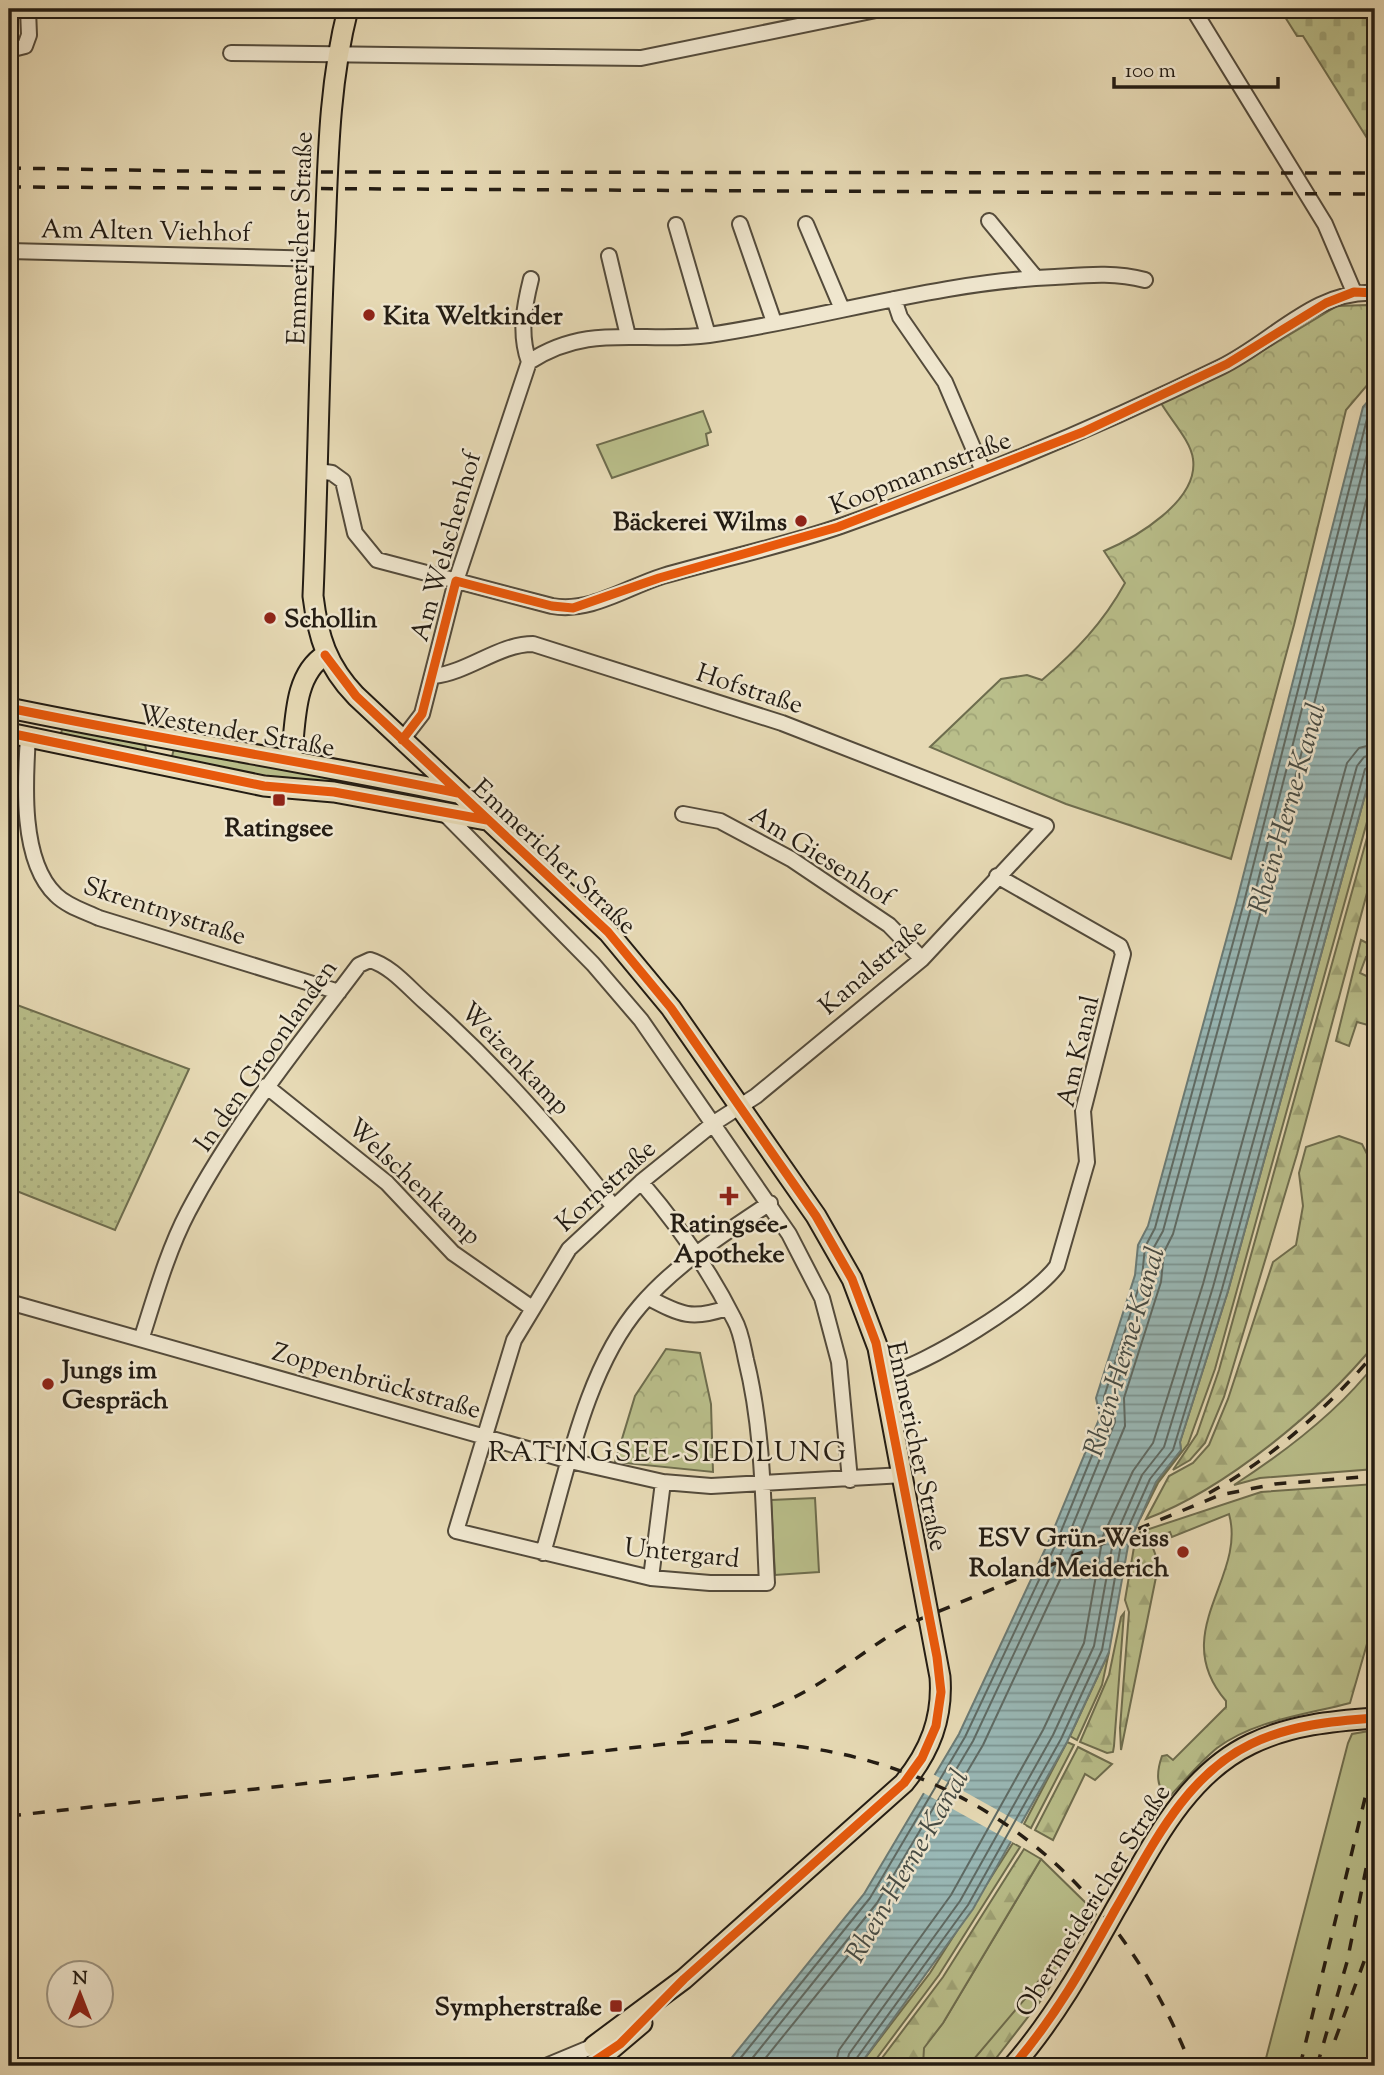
<svg xmlns="http://www.w3.org/2000/svg" width="1384" height="2075" font-family="'Sorts Mill Goudy',serif">
<style>
.grass{fill:#b9be8a;stroke:#6e6d4e;stroke-width:2}
.forest{fill:url(#forest-firs);stroke:#6e6d4e;stroke-width:2}
.cemetery{fill:url(#cemetery-stones);stroke:#6e6d4e;stroke-width:2}
.park{fill:url(#park-crowns);stroke:#6e6d4e;stroke-width:2}
.garden{fill:url(#garden-dots);stroke:#6e6d4e;stroke-width:2}
.water{fill:url(#water-rules);stroke:#6a7a75;stroke-width:2}
.pier{fill:#e6d9b4}
.lines{fill:none;stroke-linecap:round;stroke-linejoin:round}
.shore{stroke:#5e6a64;stroke-width:2}
.minor-casing{stroke:#544b3b;stroke-width:18}
.major-casing{stroke:#231c13;stroke-width:23}
.minor{stroke:#efe6ce;stroke-width:14}
.major{stroke:#e6d9b4;stroke-width:19}
.rail{stroke:#231c13;stroke-width:3.5;stroke-dasharray:12 12;stroke-linecap:butt}
.cycleway-casing{stroke:#efe6ce;stroke-width:13}
.cycleway{stroke:#e8590c;stroke-width:9}
.poi-dot{fill:#8f2418;stroke:#efe6ce;stroke-width:2.5}
.labels{text-anchor:middle;stroke-width:5;stroke-linejoin:round;paint-order:stroke}
.street-label{font-size:26px;fill:#231c13;stroke:#efe6ce}
.poi-label{font-size:26px;font-weight:bold;fill:#231c13;stroke:#efe6ce;text-anchor:start}
.water-label{font-size:28px;font-style:italic;fill:#464b44;stroke:#efe6ce}
.neighbourhood-label{font-size:28px;letter-spacing:2px;fill:#231c13;stroke:#efe6ce}
</style>
<defs>
<pattern id="forest-firs" width="22" height="20" patternUnits="userSpaceOnUse" patternTransform="scale(1.75)"><rect width="22" height="20" fill="#b9be8a"/><path d="M5 1l3.5 6h-7zM16 11l3.5 6h-7z" fill="#9fa376"/></pattern>
<pattern id="cemetery-stones" width="16" height="16" patternUnits="userSpaceOnUse" patternTransform="scale(1.75)"><rect width="16" height="16" fill="#b9be8a"/><path d="M2 7V4a2 2 0 0 1 4 0v3zM10 15v-3a2 2 0 0 1 4 0v3z" fill="#9fa376"/></pattern>
<pattern id="park-crowns" width="20" height="18" patternUnits="userSpaceOnUse" patternTransform="scale(1.75)"><rect width="20" height="18" fill="#b9be8a"/><path d="M2 6a3 3 0 1 1 6 0M12 15a3 3 0 1 1 6 0" fill="none" stroke="#9fa376"/></pattern>
<pattern id="garden-dots" width="8" height="8" patternUnits="userSpaceOnUse" patternTransform="scale(1.75)"><rect width="8" height="8" fill="#b9be8a"/><path d="M2 2h.1M6 6h.1" fill="none" stroke="#9fa376" stroke-width="1.8" stroke-linecap="round"/></pattern>
<pattern id="water-rules" width="6" height="5" patternUnits="userSpaceOnUse" patternTransform="scale(1.75)"><rect width="6" height="5" fill="#99b8b6"/><path d="M0 2.5h6" fill="none" stroke="#7c9593"/></pattern>
</defs>
<rect width="100%" height="100%" fill="#e6d9b4"/>
<filter id="stains"><feTurbulence type="fractalNoise" baseFrequency=".00286" numOctaves="4"/><feColorMatrix values="0 0 0 0 .2 0 0 0 0 .09 0 0 0 0 .02 0 0 0 .5 -.17"/></filter>
<radialGradient id="worn" r=".72"><stop offset=".6" stop-color="#630" stop-opacity="0"/><stop offset="1" stop-color="#630" stop-opacity=".3"/></radialGradient>
<path class="grass" d="M703 411 711 432 706 434 708 445 612 478 597 445Z
M63 725 145 743 146 750 144 752 60 738Z
M175 745 391 784 388 797 170 764Z
M1375 759V793L1215 1369 1188 1444 1158 1483 1140 1519 1156 1482 1181 1451 1180 1442 1228 1291Z
M1375 1364V1469L1260 1478 1234 1485C1285 1452 1338 1412 1375 1364Z
M815 1498 819 1572 775 1575 771 1500Z
M1109 1652 1102 1685 1077 1740 1070 1736Z
M1375 1730V2066H1264L1348 1743 1352 1734Z
M1067 1742 1074 1745 1031 1828 1024 1824Z
M1013 1843 1020 1847 939 1975 871 2066H859L930 1973Z
M1041 1859 1091 1908 1066 1946 980 2056 968 2066H923V2048L943 2023Z"/>
<path class="forest" d="M1375 809V863L1297 1154 1224 1397 1205 1443 1190 1460 1173 1470 1197 1434 1219 1370Z
M1361 940 1375 947V960L1366 957 1360 973 1375 980V1027L1357 1022 1349 1046 1336 1041Z
M1339 1136 1362 1144 1375 1170V1344C1322 1409 1226 1489 1146 1519L1169 1476 1193 1463 1209 1445 1228 1399 1273 1262 1296 1245 1303 1206 1299 1173 1306 1147Z
M1375 1484V1616L1350 1703C1305 1715 1255 1720 1217 1748 1200 1762 1186 1779 1171 1795 1154 1791 1157 1770 1162 1756L1167 1755 1173 1760 1226 1707V1701C1167 1632 1247 1578 1229 1514L1172 1537 1170 1532 1150 1540 1157 1559 1156 1577 1121 1750 1120 1728 1129 1612 1125 1600 1134 1547 1140 1532 1261 1492Z
M1124 1613 1114 1746 1113 1752 1107 1753 1080 1742 1109 1675 1121 1617Z
M1078 1747 1112 1764 1095 1780 1085 1774 1053 1840 1035 1830Z
M1024 1849 1041 1859 943 2023 924 2048 923 2066H876L943 1977Z
M1091 1908 1096 1914 1042 1999 990 2066H968L1035 1987Z"/>
<path class="cemetery" d="M1280 9H1375V146H1372L1303 36H1297Z"/>
<path class="park" d="M1367 305 1375 307V376L1346 410 1294 625 1231 859 1066 804 930 747 1001 679 1027 675 1042 680C1076 651 1103 623 1125 583L1104 551C1135 538 1199 501 1193 459 1191 441 1170 419 1161 403L1229 371 1337 306Z
M666 1349 700 1353 711 1404 713 1472 615 1462 635 1396Z"/>
<path class="garden" d="M9 1002 189 1069 115 1230 9 1188Z"/>
<path class="water" d="M1375 393V759L1228 1291 1180 1442 1181 1450 1156 1482 1128 1546 1109 1652 1067 1742 973 1909 859 2066H725L864 1894 959 1734 1048 1543 1100 1417 1096 1398 1135 1275 1138 1245 1148 1226 1236 904 1363 407Z"/>
<path class="pier" d="M931 1773 1026 1826 1016 1844 920 1791Z"/>
<g class="lines">
<path class="shore" d="M734 2066 870 1898 965 1737 1055 1546 1107 1419 1104 1397 1142 1277 1145 1247 1155 1228 1243 906 1369 411 1375 404
M746 2066 877 1903 973 1741 1063 1549 1115 1422 1113 1398 1150 1279 1153 1249 1163 1231 1251 908 1375 423
M759 2066 886 1909 983 1745 1072 1554 1125 1426 1124 1398 1161 1282 1164 1252 1173 1234 1261 911 1375 466
M835 2066 839 2050 951 1895 1043 1730 1084 1643 1103 1536 1133 1471 1153 1443 1203 1284 1347 763 1359 748 1375 744
M846 2066 849 2054 960 1901 1053 1735 1094 1646 1113 1542 1142 1475 1164 1447 1213 1287 1357 766 1364 757 1375 754
M854 2066 856 2059 968 1905 1061 1739 1102 1650 1121 1544 1150 1479 1173 1450 1222 1289 1365 769 1375 763"/>
<g class="minor-casing">
<path id="minor" d="M1193 9 1325 224 1354 292
M9 50 25 46 29 35 28 9
M231 53 641 58 881 9
M989 221 1036 278
M740 224 774 322
M806 224 842 309
M676 225 708 335
M9 251 324 259
M609 256 628 336
M894 299 900 317 945 382 983 471
M529 362C519 334 524 307 531 279
M318 471 332 473 343 481 355 533 377 560 552 606C591 613 627 587 663 576 722 559 783 546 841 526 970 480 1098 427 1221 367 1271 343 1316 289 1375 293
M434 676C469 672 499 644 533 644L782 723 1046 826 922 959 756 1096 714 1123 641 1182 569 1249 514 1340 456 1531 651 1578 710 1583H767C763 1509 764 1432 746 1360 743 1346 741 1331 734 1319 709 1269 677 1224 641 1182
M28 737C25 782 20 861 56 895 67 906 84 911 99 918L339 992
M402 740 422 714 456 581 529 362C589 322 643 344 709 335 825 318 938 282 1055 277 1086 275 1115 272 1145 280
M444 813 593 964 641 1020 789 1234 822 1298 839 1362 850 1480
M683 814 720 821 791 859 889 925 922 959
M266 1086 387 1183 453 1253 532 1308
M649 1298C681 1315 692 1320 727 1308
M9 1302 570 1461 663 1482 711 1486 904 1475
M142 1337C155 1296 168 1250 188 1212 235 1123 299 1045 359 965L370 960C391 966 408 987 425 1002 496 1065 554 1131 613 1206
M884 1375C925 1366 1033 1299 1057 1266L1087 1162 1083 1111 1123 954 1120 946 997 876
M543 1553C566 1475 586 1368 640 1306 676 1264 725 1233 770 1203
M651 1578 663 1482
M546 2066 594 2046"/>
</g>
<g class="major-casing">
<path id="major" d="M348 9C329 83 328 159 325 235 319 356 318 476 313 596 318 637 327 666 356 696L608 932 671 1008 816 1216 852 1279 878 1348 940 1677C943 1718 930 1751 904 1783L684 1979 594 2046
M9 708C158 739 308 762 457 793
M9 733 264 786 334 792 486 820
M291 761C296 726 292 676 325 655
M596 2062 642 2023
M1013 2066C1054 2019 1085 1964 1115 1910 1151 1849 1184 1776 1251 1744 1290 1725 1333 1721 1375 1718"/>
</g>
<use href="#minor" class="minor"/>
<use href="#major" class="major"/>
<path class="rail" d="M9 168 240 172 1375 173
M9 187 1375 194
M1209 1493C1273 1458 1328 1407 1375 1353
M681 1735C728 1723 771 1712 813 1687 847 1667 877 1641 913 1622L1220 1495 1275 1484 1375 1476
M9 1816 675 1743C915 1726 1102 1841 1191 2066
M1335 2040 1375 1932
M1300 2066 1375 1757
M1317 2066 1347 1962 1375 1825"/>
<g class="cycleway-casing">
<path id="cycleway" d="M325 655 356 696 608 932 671 1008 816 1216 852 1279 876 1343 937 1657 941 1692 936 1726 922 1758 904 1783 684 1979 620 2044 587 2066
M9 708C158 739 309 762 458 793
M9 733 264 786 334 792 487 820
M402 740 422 714 456 581 552 606 573 608 659 578 838 527 1083 432 1227 364 1326 303 1354 292 1375 293
M1013 2066C1054 2019 1085 1964 1115 1910 1151 1849 1184 1776 1251 1744 1290 1725 1333 1721 1375 1718"/>
</g>
<use href="#cycleway" class="cycleway"/>
</g>
<g class="poi-dot">
<circle cx="369" cy="315" r="7"/>
<circle cx="801" cy="521" r="7"/>
<circle cx="270" cy="618" r="7"/>
<rect x="272" y="793" width="14" height="14" rx="3.5"/>
<path d="M725.5 1185.5h7v7h7v7h-7v7h-7v-7h-7v-7h7z"/>
<circle cx="48" cy="1384" r="7"/>
<circle cx="1183" cy="1552" r="7"/>
<rect x="609" y="1999" width="14" height="14" rx="3.5"/>
</g>
<g class="labels">
<g class="street-label">
<text transform="translate(146 230) rotate(1)" y="9">Am Alten Viehhof</text>
<text transform="translate(299 238) rotate(-88)" y="9">Emmericher Straße</text>
<text transform="translate(920 472) rotate(-21)" y="9">Koopmannstraße</text>
<text transform="translate(445 546) rotate(-74)" y="9">Am Welschenhof</text>
<text transform="translate(750 688) rotate(18)" y="9">Hofstraße</text>
<text transform="translate(237 730) rotate(10)" y="9">Westender Straße</text>
<text transform="translate(822 855) rotate(32)" y="9">Am Giesenhof</text>
<text transform="translate(555 856) rotate(43)" y="9">Emmericher Straße</text>
<text transform="translate(165 910) rotate(18)" y="9">Skrentnystraße</text>
<text transform="translate(872 966) rotate(-41)" y="9">Kanalstraße</text>
<text transform="translate(1077 1051) rotate(-77)" y="9">Am Kanal</text>
<text transform="translate(265 1055) rotate(-55)" y="9">In den Groonlanden</text>
<text transform="translate(516 1058) rotate(46)" y="9">Weizenkamp</text>
<text transform="translate(415 1181) rotate(43)" y="9">Welschenkamp</text>
<text transform="translate(605 1185) rotate(-42)" y="9">Kornstraße</text>
<text transform="translate(377 1380) rotate(16)" y="9">Zoppenbrückstraße</text>
<text transform="translate(918 1446) rotate(78)" y="9">Emmericher Straße</text>
<text transform="translate(682 1552) rotate(6)" y="9">Untergard</text>
<text transform="translate(1092 1900) rotate(-58)" y="9">Obermeidericher Straße</text>
</g>
<g class="poi-label">
<text x="383" y="324">Kita Weltkinder</text>
<text x="787" y="530" text-anchor="end">Bäckerei Wilms</text>
<text x="284" y="627">Schollin</text>
<text x="279" y="836" text-anchor="middle">Ratingsee</text>
<text x="729" y="1232" text-anchor="middle">Ratingsee-<tspan x="729" dy="30">Apotheke</tspan></text>
<text x="62" y="1378">Jungs im<tspan x="62" dy="30">Gespräch</tspan></text>
<text x="1169" y="1546" text-anchor="end">ESV Grün-Weiss<tspan x="1169" dy="30">Roland Meiderich</tspan></text>
<text x="602" y="2015" text-anchor="end">Sympherstraße</text>
</g>
<g class="water-label">
<text transform="translate(1286 808) rotate(-74)" y="10">Rhein-Herne-Kanal</text>
<text transform="translate(1123 1351) rotate(-73)" y="10">Rhein-Herne-Kanal</text>
<text transform="translate(906 1865) rotate(-60)" y="10">Rhein-Herne-Kanal</text>
</g>
<g class="neighbourhood-label">
<text x="668" y="1461">RATINGSEE-SIEDLUNG</text>
</g>
</g>
<rect width="1384" height="2075" fill="none" stroke="#e6d9b4" stroke-width="35"/>
<rect x="10" y="10" width="1363" height="2054" fill="none" stroke="#231c13" stroke-width="3.5"/>
<rect x="18" y="18" width="1349" height="2040" fill="none" stroke="#231c13" stroke-width="2"/>
<g transform="translate(80 1994)"><circle r="33" fill="#efe6ce" stroke="#9d9583" stroke-width="2"/>
<path d="M0-5L12 26L0 18L-12 26Z" fill="#8f2418"/>
<text y="-10" font-size="19" font-weight="bold" text-anchor="middle" fill="#231c13">N</text>
</g>
<path d="M1114 77v10h164v-10" fill="none" stroke="#231c13" stroke-width="3.5"/>
<text x="1125" y="77" font-size="21" fill="#231c13" stroke="#efe6ce" stroke-width="5" paint-order="stroke">100 m</text>
<rect width="100%" height="100%" filter="url(#stains)"/>
<rect width="100%" height="100%" fill="url(#worn)"/>
</svg>
